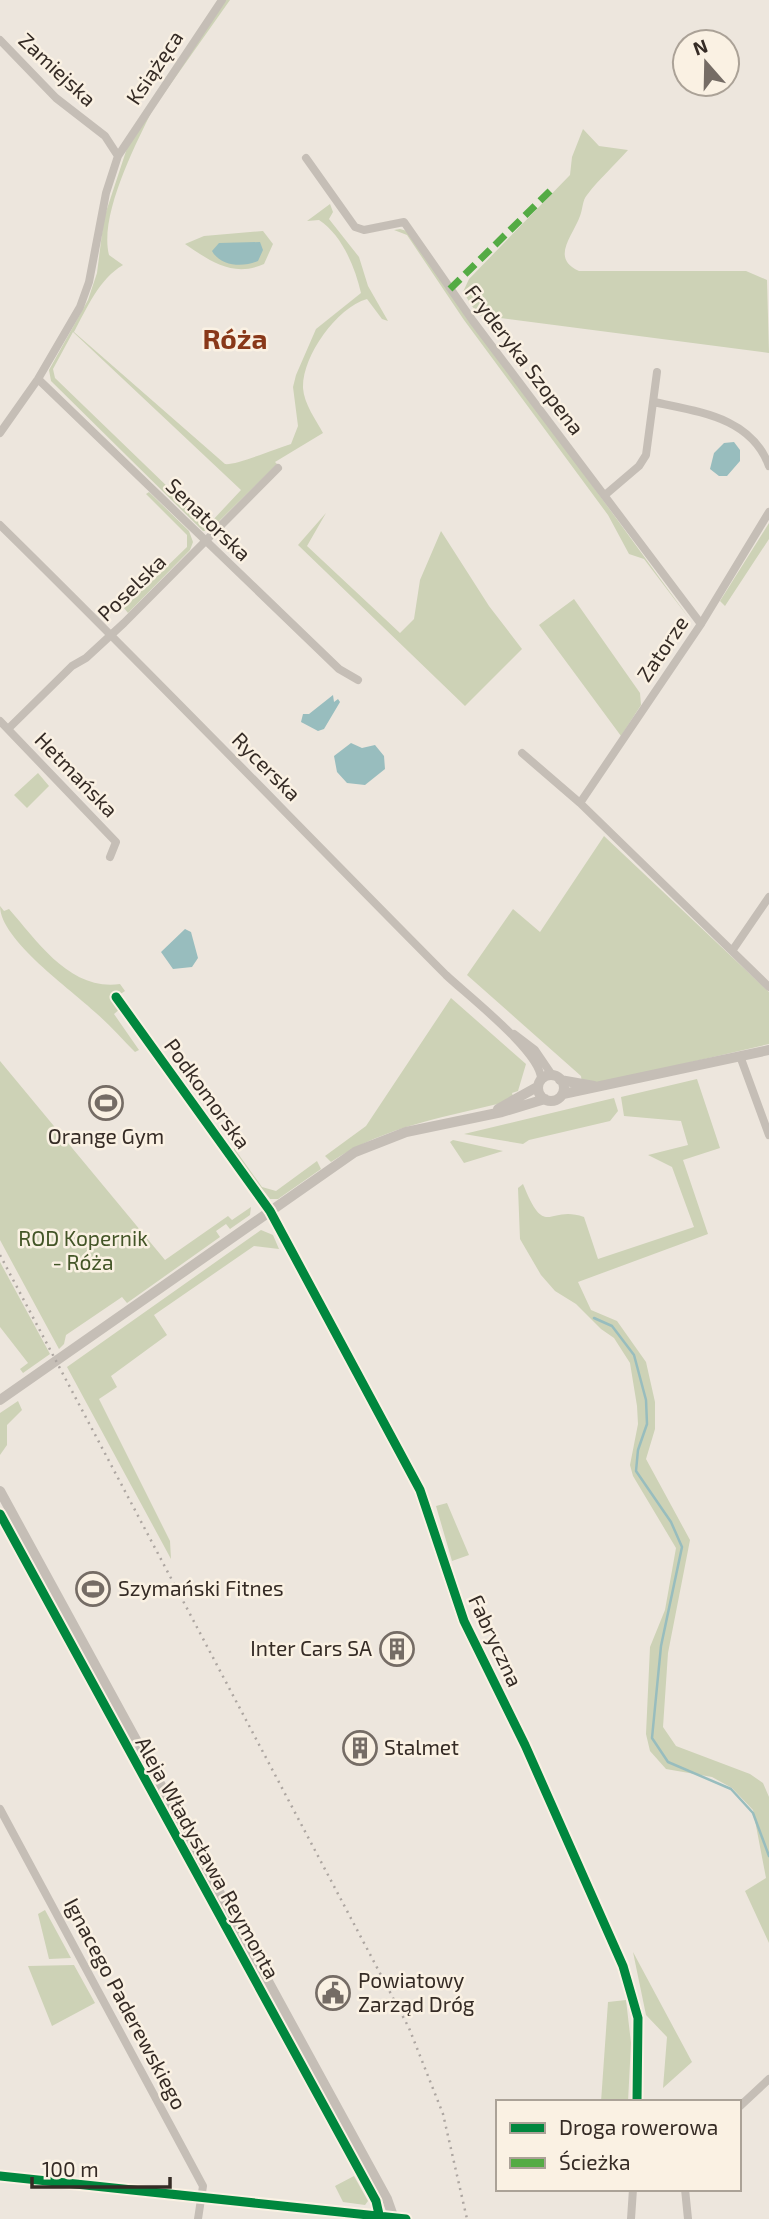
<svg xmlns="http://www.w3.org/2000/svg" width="769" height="2219" font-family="'Exo 2',sans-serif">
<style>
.green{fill:#cdd2b6;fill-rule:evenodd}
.water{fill:#98bdbe}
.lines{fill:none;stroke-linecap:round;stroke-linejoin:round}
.stream{stroke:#98bdbe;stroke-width:2.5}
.minor{stroke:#c5beb6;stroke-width:8}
.tertiary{stroke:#c5beb6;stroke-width:10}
.rail{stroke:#ada6a1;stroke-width:2.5;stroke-dasharray:2 5;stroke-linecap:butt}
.quiet{stroke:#54ab44;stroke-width:7;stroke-dasharray:14 7;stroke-linecap:butt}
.cycleway-casing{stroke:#faf1e3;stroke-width:13}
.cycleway{stroke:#00873e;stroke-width:9}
.labels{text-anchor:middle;stroke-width:5;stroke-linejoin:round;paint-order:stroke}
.street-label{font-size:21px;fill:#352b25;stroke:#faf1e3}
.poi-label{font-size:21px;fill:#352b25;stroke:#faf1e3;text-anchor:start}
.park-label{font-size:21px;fill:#435527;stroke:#faf1e3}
.district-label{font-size:28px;font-weight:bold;fill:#893819;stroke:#faf1e3}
</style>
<rect width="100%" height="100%" fill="#ede6dd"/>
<path class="green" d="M222 0H230L153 109C135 145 99 216 109 255L123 265C99 279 87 308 74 332L225 464C234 466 278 448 291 444L298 426 293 387 296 375 316 329 361 293C355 267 342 235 319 220L307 221 330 204 333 212 329 219 359 257 368 286 388 321 382 319 367 299C336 308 302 357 303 388 304 404 316 420 323 433L275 462 277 464 209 531H203L51 381 49 370 88 300 97 273 104 218 129 142ZM73 332 241 490 212 521 202 520 55 378 53 369Z
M583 129 599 146 628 150C615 165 599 179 587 195 582 201 583 209 580 216 573 236 550 258 579 271H746L767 280 769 353 478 315 463 292 469 279 570 175 572 157Z
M400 229 407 231 691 621 644 559 629 554 608 515 464 320 407 235 394 230Z
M263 231 273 244 264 264C233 278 210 261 185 244L204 236Z
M149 492 189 531 193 542 190 550 128 613 124 608 187 547V535L146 494Z
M326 513 307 546 400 633 414 619 420 580 441 531 489 606 522 649 465 706 298 545Z
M769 523V539L725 606 720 601Z
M574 599 640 693 641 705 621 736 539 625Z
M38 773 49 786 27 808 14 795Z
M604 836 769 992V1044L605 1082 582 1083 581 1076 467 975 513 909 540 932Z
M0 906 4 911 9 909C38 942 70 991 120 984L125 991 113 999 120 1009 114 1014 139 1050 135 1052C122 1039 110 1025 96 1013 72 990 0 940 0 906Z
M451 998 526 1064 518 1091 512 1093 514 1100C451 1116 386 1125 331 1162L325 1156 366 1126Z
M0 1061 165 1260 228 1216 232 1220 251 1207 250 1215 230 1229 226 1224 216 1231 220 1237 127 1303 122 1297 66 1335 64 1344 59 1349 0 1240Z
M697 1079 720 1148 683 1160 708 1234 578 1282 591 1310 617 1321 646 1362 655 1402V1429L646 1459 690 1540 668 1653 663 1727 676 1746 750 1774 763 1783 769 1797V1943L745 1891 766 1878 753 1810 732 1788 712 1777 666 1769 650 1751 646 1734 650 1647 665 1610 676 1548 633 1476 630 1465 638 1424 637 1406 630 1363 614 1338 601 1329 576 1304 555 1291 541 1275 520 1239 518 1188 523 1184C546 1241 548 1204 584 1217L598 1259 694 1227 672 1167 648 1155 688 1145 681 1121 624 1116 621 1097Z
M614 1098 618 1111 610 1121 529 1140 523 1144 464 1134Z
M453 1140 503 1151 464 1163 450 1142Z
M234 1148 262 1187 276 1191 317 1161 321 1169 278 1199H270L234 1153Z
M261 1230 273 1235 279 1249 254 1246 154 1315 167 1335 111 1376 117 1387 99 1399 170 1541 171 1559 67 1367Z
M0 1262 50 1354 23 1373 20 1369 28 1363 0 1327Z
M18 1401 22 1410 7 1425V1445L0 1455V1413Z
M447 1503 469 1555 452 1561 436 1506Z
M45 1910 71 1958 49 1959 38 1914Z
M633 1952 692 2062 663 2088 667 2037 646 2015Z
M74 1965 95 2003 52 2026 28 1966Z
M626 2000 631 2043 628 2102H601L608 2002Z
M354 2176 368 2201 365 2205 343 2202 335 2186Z"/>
<path class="water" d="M260 242 263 250 258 261C243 268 220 266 212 251L219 243Z
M734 442 740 450V461L727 476H719L710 469 714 453 724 443Z
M333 695 334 702 338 699 340 702 324 729 318 731 301 722 303 714H309Z
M351 743 362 748 375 745 384 756 385 769 365 785 347 783 337 772 334 756Z
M185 929 191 932 198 958 192 967 173 969 161 952Z"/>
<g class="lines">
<path class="stream" d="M594 1318 612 1326 634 1355 646 1400 647 1424 638 1450 636 1471 671 1522 682 1547 661 1646 652 1738 668 1762 731 1789 753 1813 769 1856"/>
<path class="minor" d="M0 40 56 98 105 136 118 156
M306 158 355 227 364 230 404 222 473 321 701 624
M38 379 339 669 358 680
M654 402C699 412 751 417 769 466
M0 433 38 379 80 307 89 282 106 193 118 156 222 0
M605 495 639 466 646 455 657 372
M0 525C151 673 297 825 446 975 467 995 541 1052 541 1079
M0 721 116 842 110 857
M8 729 72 666 86 658 124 623 278 468
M522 753 580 803 769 987
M580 803 701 624 769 512
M732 951 769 897
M116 997 270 1211 420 1490 464 1621 525 1745 623 1966 638 2018 637 2102
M514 1034 535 1050 552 1075
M740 1056 769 1135
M0 1809 203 2186 198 2219
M739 2107 769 2079
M0 2176 380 2216
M685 2189 688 2219
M631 2219 633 2189"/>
<path class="tertiary" d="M538 1088a13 13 0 1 1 26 0a13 13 0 1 1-26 0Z
M560 1080 594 1086
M563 1094 769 1050
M498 1109 537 1087
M0 1400 355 1152 406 1132 502 1112 545 1099
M0 1491 387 2199 394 2219
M0 1514 376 2201 380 2219"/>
<path class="rail" d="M0 1255 409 2028 443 2114 467 2219"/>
<path class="quiet" d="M450 289 550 191"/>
<g class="cycleway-casing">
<path id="cycleway" d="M116 997 270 1211 420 1490 464 1621 525 1745 623 1966 638 2018 637 2102
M0 1514 376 2201 380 2219
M0 2176 406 2219"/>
</g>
<use href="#cycleway" class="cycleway"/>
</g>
<defs>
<g id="stadium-ring" transform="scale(1.75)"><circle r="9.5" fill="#faf1e3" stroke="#756c65" stroke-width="1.5"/><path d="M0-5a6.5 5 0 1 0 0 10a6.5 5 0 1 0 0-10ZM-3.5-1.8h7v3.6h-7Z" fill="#756c65"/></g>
<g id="building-ring" transform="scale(1.75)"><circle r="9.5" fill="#faf1e3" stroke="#756c65" stroke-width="1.5"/><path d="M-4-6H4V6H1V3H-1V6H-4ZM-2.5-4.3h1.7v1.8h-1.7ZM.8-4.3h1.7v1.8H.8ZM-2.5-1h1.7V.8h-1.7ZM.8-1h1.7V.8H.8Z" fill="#756c65"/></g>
<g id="civic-ring" transform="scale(1.75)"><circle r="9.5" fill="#faf1e3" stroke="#756c65" stroke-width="1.5"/><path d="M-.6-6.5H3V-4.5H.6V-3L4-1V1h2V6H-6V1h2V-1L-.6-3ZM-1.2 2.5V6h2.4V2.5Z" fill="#756c65"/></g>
</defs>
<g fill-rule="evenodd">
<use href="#stadium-ring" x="106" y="1103"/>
<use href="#stadium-ring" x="93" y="1589"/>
<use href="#building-ring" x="397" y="1649"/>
<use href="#building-ring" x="360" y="1748"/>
<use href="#civic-ring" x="333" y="1993"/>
</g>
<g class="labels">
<g class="street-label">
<text transform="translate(155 68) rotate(-56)" y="7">Książęca</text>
<text transform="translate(57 70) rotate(43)" y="7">Zamiejska</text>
<text transform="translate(524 360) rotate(53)" y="7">Fryderyka Szopena</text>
<text transform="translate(208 520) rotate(44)" y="7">Senatorska</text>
<text transform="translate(132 588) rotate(-44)" y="7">Poselska</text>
<text transform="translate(663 649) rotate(-56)" y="7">Zatorze</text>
<text transform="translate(266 767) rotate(45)" y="7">Rycerska</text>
<text transform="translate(76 775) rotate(46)" y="7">Hetmańska</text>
<text transform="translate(207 1094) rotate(54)" y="7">Podkomorska</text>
<text transform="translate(495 1641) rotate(65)" y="7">Fabryczna</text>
<text transform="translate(207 1858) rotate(61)" y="7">Aleja Władysława Reymonta</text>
<text transform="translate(125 2004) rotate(62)" y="7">Ignacego Paderewskiego</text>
</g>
<g class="poi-label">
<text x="106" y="1144" text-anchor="middle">Orange Gym</text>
<text x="118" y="1596">Szymański Fitnes</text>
<text x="372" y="1656" text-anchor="end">Inter Cars SA</text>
<text x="384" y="1755">Stalmet</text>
<text x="358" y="1988">Powiatowy<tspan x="358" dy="24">Zarząd Dróg</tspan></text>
</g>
<g class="park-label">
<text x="83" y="1246">ROD Kopernik<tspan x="83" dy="24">- Róża</tspan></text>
</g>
<g class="district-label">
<text x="235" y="349">Róża</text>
</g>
</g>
<rect x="496" y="2100" width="245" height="91" fill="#faf1e3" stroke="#aba297" stroke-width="2"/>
<rect x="510" y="2123" width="35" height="10" fill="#00873e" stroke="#aba297" stroke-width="2"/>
<text x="559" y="2135" font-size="21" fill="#352b25">Droga rowerowa</text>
<rect x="510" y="2158" width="35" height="10" fill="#54ab44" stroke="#aba297" stroke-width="2"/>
<text x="559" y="2170" font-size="21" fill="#352b25">Ścieżka</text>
<g transform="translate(706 63) rotate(340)"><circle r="33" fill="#faf1e3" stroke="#aba297" stroke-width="2"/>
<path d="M0-5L12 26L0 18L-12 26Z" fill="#756c65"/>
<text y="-10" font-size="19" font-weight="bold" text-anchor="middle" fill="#352b25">N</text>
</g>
<path d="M32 2177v10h138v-10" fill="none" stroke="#352b25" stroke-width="3.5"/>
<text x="42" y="2177" font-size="21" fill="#352b25" stroke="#faf1e3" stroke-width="5" paint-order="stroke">100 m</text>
</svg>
